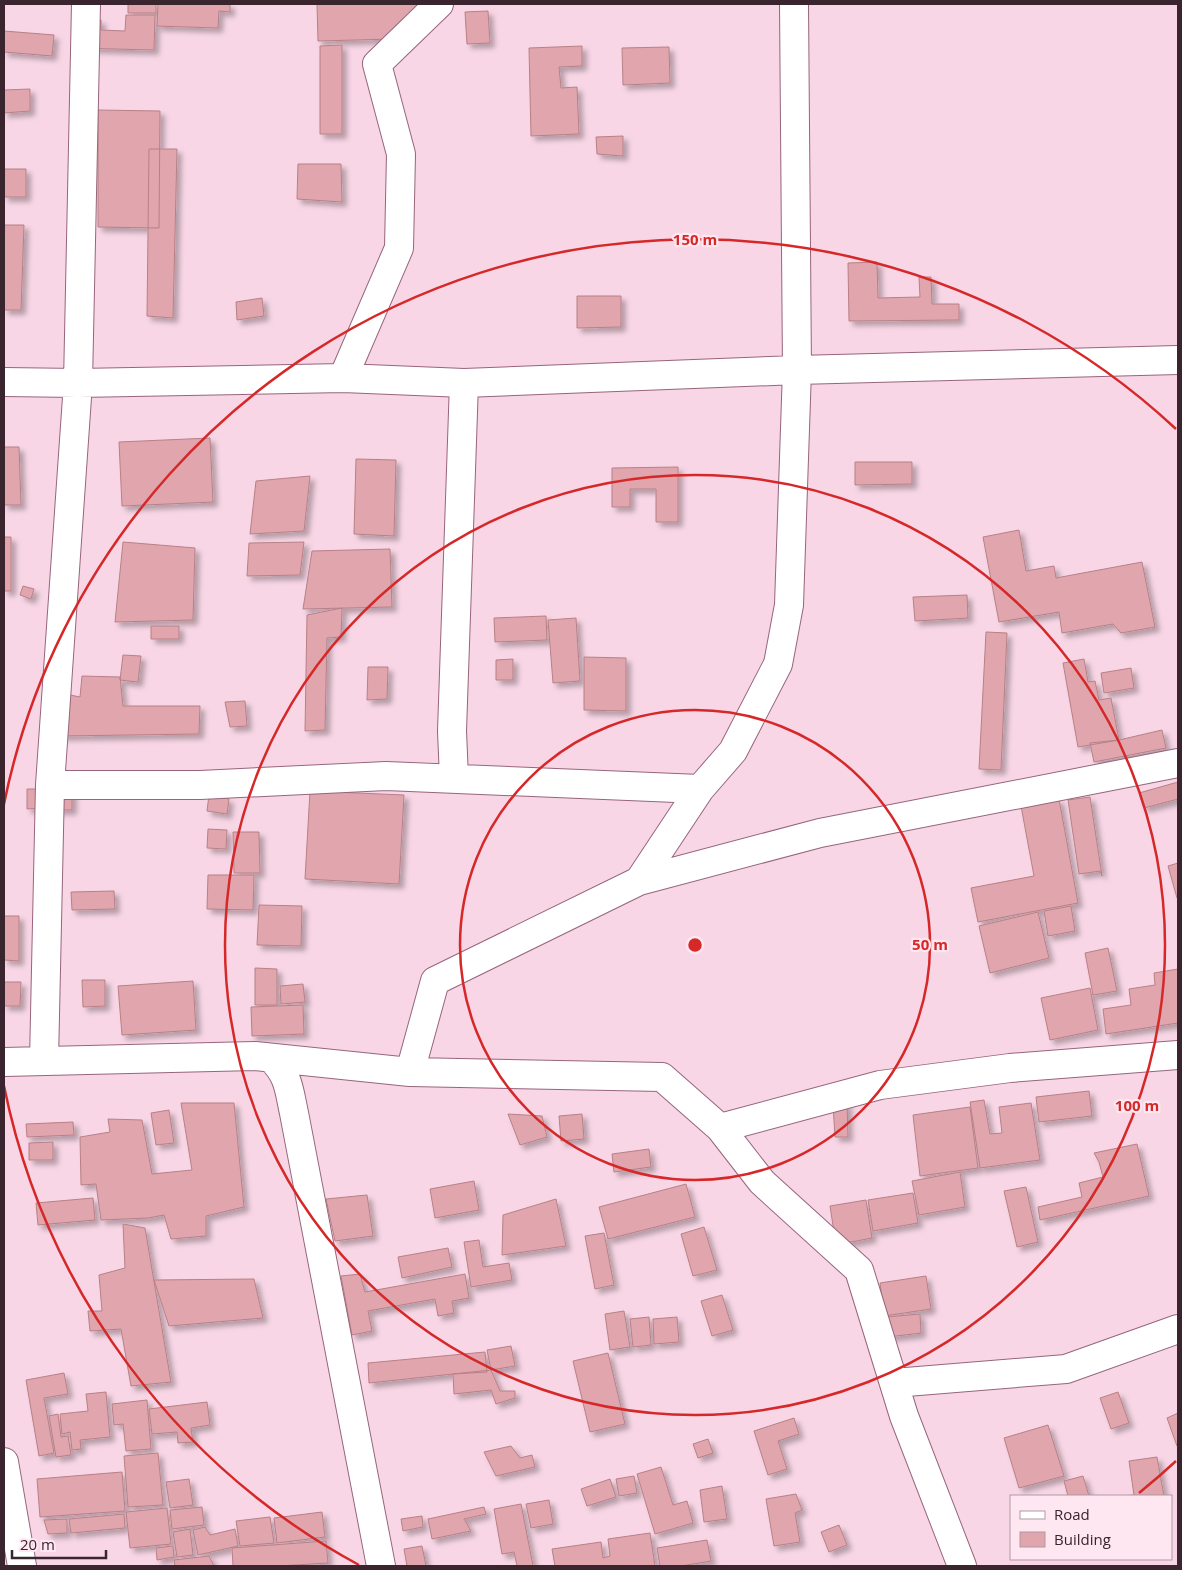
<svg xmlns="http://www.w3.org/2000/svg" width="1182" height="1570" font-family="'Open Sans',sans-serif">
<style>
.building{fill:#e0a5ad;stroke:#b88087;filter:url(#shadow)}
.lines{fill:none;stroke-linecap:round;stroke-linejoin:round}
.street-casing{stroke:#96657c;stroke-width:30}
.street{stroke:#fff;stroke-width:28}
.ring{fill:none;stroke:#d62828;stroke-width:2.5}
.centre{fill:#d62828;stroke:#fee7f1;stroke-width:2.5}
.ring-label{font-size:15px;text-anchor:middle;font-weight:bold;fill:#d62828;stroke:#fee7f1;stroke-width:4.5;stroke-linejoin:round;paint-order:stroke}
</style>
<defs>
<filter id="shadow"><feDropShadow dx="4.5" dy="4.5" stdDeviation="2.5" flood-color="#0004"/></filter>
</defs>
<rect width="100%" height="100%" fill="#f8d6e5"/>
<path class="building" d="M128 4H156V13H128Z
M158 4H230V12L219 11 218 28 157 26Z
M317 4H426L393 39 318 41Z
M488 11 490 43 467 44 465 12Z
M126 15H155L154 50 73 48 91 20H101V30L125 31Z
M4 31 54 35 52 56 4 52Z
M342 45V134H320V46Z
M582 46V66L559 67 561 88 577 87 579 134 531 136 529 48Z
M669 47 670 83 623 85 622 48Z
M30 89V111L4 113V90Z
M98 110 160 111 159 228 98 227Z
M623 136V156L597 154 596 137Z
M149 149H177L173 318 147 316Z
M298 164H341L342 202 297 199Z
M4 169H26V197H4Z
M4 225H24L21 310H4Z
M877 262 878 298 920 297 919 277H931L932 304H959V320L849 321 848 263Z
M577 296H621V327L577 328Z
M262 298 264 316 237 320 236 302Z
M210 438 213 502 122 506 119 442Z
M4 447H19L21 505H4Z
M356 459 396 460 394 536 354 534Z
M855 462H912V484L855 485Z
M678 467V522H656V489H630V507H612V468Z
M310 476 304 531 250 534 256 481Z
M1019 530 1026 571 1054 566 1056 578 1142 562 1155 627 1121 633 1113 624 1062 633 1059 612 999 622 983 537Z
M4 537H11V591H4Z
M123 542 195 548 193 620 115 622Z
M304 542 300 575 247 576 249 543Z
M390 549 392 607 303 609 312 551Z
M23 586 34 589 31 599 20 595Z
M967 595 968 618 915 621 913 597Z
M342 608 341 637 327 638 325 730 305 731 307 615Z
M546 616 547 640 495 642 494 618Z
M576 618 580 681 553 683 548 620Z
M151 626H179V639H151Z
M986 632 1007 633 1001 770 979 769Z
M123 655 141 656 138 682 120 680Z
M584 657 626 658V711L584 710Z
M513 659V680H496V660Z
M1084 659 1088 682 1095 681 1099 700 1111 698 1119 740 1078 747 1063 663Z
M368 667H388L387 699 367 700Z
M1131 668 1134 688 1104 693 1101 673Z
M82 676 120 677 123 706H200L199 734 61 736 65 694 80 697Z
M245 701 247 726 230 727 225 702Z
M1162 730 1166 748 1094 762 1090 743 1119 740Z
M1178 782V799L1144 808 1139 793Z
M27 789H43V808L27 809Z
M56 791H72V810H56Z
M310 791 404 795 399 884 305 879Z
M209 795 229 799 227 814 207 811Z
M1090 797 1102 876 1100 871 1079 874 1068 800Z
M1059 799 1078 903 978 922 971 888 1034 876 1021 806Z
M208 829 227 830 226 849 207 848Z
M233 832H259L260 873H234Z
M1178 863V898H1177L1168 866Z
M208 875H254L253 910 207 909Z
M114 891 115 909 72 910 71 892Z
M259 905 302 906 301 946 257 945Z
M1071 906 1075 931 1048 936 1044 911Z
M1038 912 1049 958 990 973 979 926Z
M4 916H19V961L4 960Z
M1108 948 1117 991 1093 995 1085 953Z
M255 968 277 969V1005H255Z
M1178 969V1023L1106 1034 1103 1009 1131 1005 1129 989 1155 985 1154 973Z
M82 980H105V1006L83 1007Z
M193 981 196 1030 122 1035 118 986Z
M4 982H21L20 1006H4Z
M303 984 305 1002 281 1004 280 986Z
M1090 988 1098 1030 1050 1040 1041 998Z
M303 1005 304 1034 252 1036 251 1007Z
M1089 1091 1092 1116 1039 1122 1036 1097Z
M984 1100 990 1134 1002 1133 999 1107 1031 1103 1040 1160 980 1168 970 1102Z
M181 1103H234L244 1207 206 1216V1236L171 1239 164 1215 148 1218 101 1220 96 1184 81 1185 80 1137 110 1132 108 1119 142 1120 152 1174 192 1170Z
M847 1103 848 1137H835L833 1104Z
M970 1107 978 1168 920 1176 913 1115Z
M169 1110 174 1143 156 1145 151 1113Z
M508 1114 542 1116 547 1137 520 1145Z
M582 1114 584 1139 561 1141 559 1116Z
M73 1122 74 1135 27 1137 26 1124Z
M53 1142V1160H29V1143Z
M1137 1144 1149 1196 1040 1220 1038 1207 1082 1197 1079 1183 1103 1177 1099 1162 1094 1153Z
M649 1149 651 1167 614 1172 612 1154Z
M960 1172 965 1207 919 1215 912 1181Z
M474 1181 479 1210 435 1218 430 1189Z
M686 1184 695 1217 608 1239 599 1207Z
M1026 1187 1038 1242 1017 1247 1004 1191Z
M913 1193 918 1223 873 1231 868 1200Z
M367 1195 373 1236 335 1241 326 1199Z
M93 1198 95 1220 38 1225 36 1203Z
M556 1199 566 1246 502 1255 503 1215Z
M866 1200 872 1238 836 1245 830 1206Z
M123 1224 145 1228 171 1382 131 1386 121 1329 90 1331 88 1311H102L99 1275 125 1268Z
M704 1227 717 1270 693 1276 681 1234Z
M604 1233 614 1285 595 1289 585 1236Z
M479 1240 483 1267 509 1263 512 1280 471 1287 464 1242Z
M448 1248 452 1267 402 1278 398 1257Z
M360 1274 365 1292 465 1274 469 1298 452 1301 454 1313 438 1316 435 1299 368 1311 372 1331 352 1335 341 1276Z
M926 1276 931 1309 884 1316 880 1283Z
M254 1279 263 1318 169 1326 154 1280Z
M722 1295 733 1330 712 1336 701 1301Z
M624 1311 630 1347 610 1350 605 1314Z
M920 1314 921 1333 888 1337 886 1317Z
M649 1317 651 1345 633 1347 630 1319Z
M677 1317 679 1342 654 1344 653 1319Z
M511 1346 515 1366 491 1370 487 1350Z
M485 1352 487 1372 453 1374 369 1383 368 1363Z
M608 1353 625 1424 590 1432 573 1361Z
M491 1370 500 1391H515V1398L496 1404 491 1390 454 1394 453 1374Z
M64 1373 68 1394 44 1398 54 1453 39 1456 26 1380Z
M106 1392 110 1437 80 1440 81 1449 72 1450 70 1432 62 1434 60 1414 88 1411 86 1394Z
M1118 1392 1129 1423 1111 1429 1100 1398Z
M147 1400 151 1449 126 1451 123 1424 114 1425 112 1404Z
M207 1402 210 1425 191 1428 193 1442 178 1443 177 1432 152 1434 149 1409Z
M1178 1413V1446H1177L1167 1418Z
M58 1414 61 1437 68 1436 71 1455 56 1457 49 1416Z
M794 1418 799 1434 778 1441 787 1469 768 1475 754 1431Z
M1048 1425 1064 1476 1019 1488 1004 1438Z
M708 1439 713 1453 698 1458 693 1444Z
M511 1446 520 1458 532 1455 535 1467 496 1476 484 1452Z
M158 1453 163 1505 128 1507 124 1456Z
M1157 1457 1164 1496H1125L1134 1495 1129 1461Z
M661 1467 673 1505 687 1501 693 1523 655 1534 637 1474Z
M122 1472 125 1511 40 1517 37 1479Z
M634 1476 637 1493 619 1496 616 1479Z
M1083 1476 1089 1496H1068L1064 1481Z
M189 1479 193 1505 170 1508 166 1482Z
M610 1479 616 1497 587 1506 581 1489Z
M722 1486 727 1519 704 1522 700 1490Z
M796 1494 802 1510 795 1513 800 1542 774 1546 766 1499Z
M549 1500 553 1524 531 1528 526 1504Z
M521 1504 533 1566H517L514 1552 502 1554 494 1509Z
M202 1507 204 1525 172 1529 170 1510Z
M484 1507 486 1514 464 1519 471 1531 432 1539 428 1519Z
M167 1508 171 1544 130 1548 126 1512Z
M322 1512 325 1537 277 1543 274 1518Z
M124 1514 125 1528 71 1533 69 1519Z
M422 1516 423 1527 403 1531 401 1519Z
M270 1517 274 1543 240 1546 236 1521Z
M67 1519V1533L48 1534 44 1520Z
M839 1525 847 1545 829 1552 821 1532Z
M205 1527 210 1535 235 1529 238 1546 198 1555 193 1530Z
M190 1529 193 1555 177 1557 173 1532Z
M650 1533 655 1566H555L552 1549 601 1542 603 1558 610 1556 608 1539Z
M707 1540 711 1561 681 1566H660L657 1548Z
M326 1541 328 1563 279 1566H233L232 1548Z
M173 1546 174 1557 157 1560 156 1548Z
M422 1546 426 1566H407L404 1549Z
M209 1556 214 1566H175L174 1560Z"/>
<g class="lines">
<g class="street-casing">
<path id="street" d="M343 378 399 248 401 154 377 64 439 4
M4 382 78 383 343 378 464 383 797 370 1178 360
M454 778 452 731 464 383
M50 785H200L386 776 700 789
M639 881 820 833 1178 763
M272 1059C289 1076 289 1090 294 1113L381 1566
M44 1061 50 785 78 383 86 4
M4 1062 255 1056 410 1072 662 1077 720 1128 880 1085 1010 1068 1178 1055
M410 1072 435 981 639 881 700 789 733 751 778 664 789 605 797 370 794 4
M720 1128 762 1182 859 1270 904 1416 962 1566
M894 1383 1066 1369 1178 1329
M4 1462 22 1566"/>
</g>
<use href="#street" class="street"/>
</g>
<g class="ring">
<circle cx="695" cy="945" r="235"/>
<circle cx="695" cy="945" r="470"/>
<path d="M1176 1461A705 705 0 0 1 1139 1493M359 1565A705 705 0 0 1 4 1086M4 804A705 705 0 0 1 1176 429"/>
</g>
<circle cx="695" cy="945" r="8" class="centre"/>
<g class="ring-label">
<text x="695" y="245">150 m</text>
<text x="930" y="950">50 m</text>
<text x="1137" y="1111">100 m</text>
</g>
<rect width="1182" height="1570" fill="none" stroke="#3a252f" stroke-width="10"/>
<rect x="1010" y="1495" width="162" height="65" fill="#fee7f1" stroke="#b099a3"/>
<rect x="1020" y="1511" width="25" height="8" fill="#ffffff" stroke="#b099a3"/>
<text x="1054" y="1520" font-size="15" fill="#3a252f">Road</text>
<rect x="1020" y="1532" width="25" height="15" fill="#e0a5ad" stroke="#b099a3"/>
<text x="1054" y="1545" font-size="15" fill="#3a252f">Building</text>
<path d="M12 1550v8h94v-8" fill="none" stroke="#3a252f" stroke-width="2.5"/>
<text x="20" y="1550" font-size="15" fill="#3a252f" stroke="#fee7f1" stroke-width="4" paint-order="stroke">20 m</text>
</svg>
